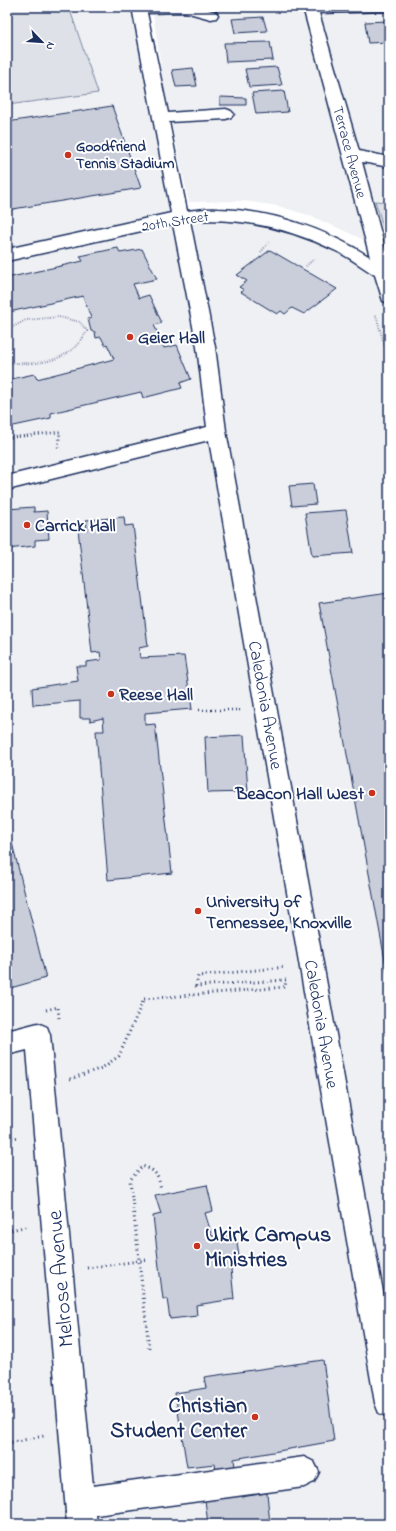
<svg xmlns="http://www.w3.org/2000/svg" width="396" height="1531" font-family="'Indie Flower',sans-serif">
<style>
.built{fill:#eff0f4}
.green{fill:#dee1e7;stroke:#7c88a2}
.building{fill:#caceda;stroke:#1b2f5e}
.lines{fill:none;stroke-linecap:round;stroke-linejoin:round}
.minor-casing{stroke:#1b2f5e;stroke-width:3}
.path-far2{stroke:#1b2f5e;stroke-width:2;stroke-dasharray:0.5 2;stroke-linecap:butt}
.path-far1{stroke:#1b2f5e;stroke-width:2.5;stroke-dasharray:1 3;stroke-linecap:butt}
.path{stroke:#1b2f5e;stroke-width:3;stroke-dasharray:1 3.5;stroke-linecap:butt}
.minor{fill:#fff;fill-rule:evenodd}
.poi-dot{fill:#c8321e;stroke:#fff;stroke-width:1.5}
.labels{text-anchor:middle;stroke-width:4;stroke-linejoin:round;paint-order:stroke}
.far-poi-label{font-size:15px;font-weight:bold;fill:#1b2f5e;stroke:#fff;text-anchor:start}
.far-street-label{font-size:15px;fill:#1b2f5e;stroke:#fff}
.poi-label{font-size:18px;font-weight:bold;fill:#1b2f5e;stroke:#fff;text-anchor:start}
.street-label{font-size:18px;fill:#1b2f5e;stroke:#fff}
.near-poi-label{font-size:22px;font-weight:bold;fill:#1b2f5e;stroke:#fff;text-anchor:start}
.near-street-label{font-size:22px;fill:#1b2f5e;stroke:#fff}
</style>
<rect width="100%" height="100%" fill="#fff"/>
<filter id="ink" filterUnits="userSpaceOnUse"><feTurbulence type="fractalNoise" baseFrequency=".025" numOctaves="2"/><feDisplacementMap in="SourceGraphic" scale="8" xChannelSelector="R" yChannelSelector="G"/><feConvolveMatrix kernelMatrix="1 2 1 2 8 2 1 2 1" color-interpolation-filters="sRGB"/></filter>
<g filter="url(#ink)">
<path class="built" d="M7 7H139L179 217 218 214 303 232 382 272 389 297V1524H7Z
M152 7H389V251L311 216 278 206 243 201 189 202 165 94Z"/>
<path class="green" d="M7 7H69L98 93 7 105Z
M375 201 389 202V245Z"/>
<path class="building" d="M263 17 267 31 235 33 232 19Z
M388 21 389 42 368 43 365 22Z
M270 42 273 60 226 62 224 43Z
M277 67 282 85 249 87 245 69Z
M193 68 197 86 176 87 172 70Z
M284 91 288 112 256 114 252 93Z
M220 97 246 98V105H220Z
M112 106 141 188 7 210V122Z
M118 248 120 253 142 249 157 279 133 284 139 298 149 295 162 323 154 325 164 348 177 345 191 379 180 383 182 388 143 398 141 392 51 413V418L9 427 7 420V380L34 374 37 379 114 359 107 344 105 345 101 337 96 338 95 332 91 331 88 319 91 318 83 296 9 312 10 315H7V278L83 261 80 256Z
M270 250 337 289 304 314 292 308 285 314 281 311 277 314 241 292 244 290 239 287 247 281 237 275Z
M313 484 316 504 292 506 289 486Z
M34 507V512L47 511 49 539 35 540V546L7 549V509Z
M346 510 353 553 312 556 305 513Z
M124 517 125 526 133 525 148 646 139 648 140 658 184 656 192 709 145 713V725L155 724 172 873 108 880 96 731H104L103 718 90 721V718H80V701L33 705 32 688 78 681 76 666H86V662L101 660 100 652 92 653 78 529 87 530 86 520Z
M389 593V982L319 603Z
M244 735 248 792 208 793 205 737Z
M7 823 46 978 7 989Z
M207 1185 213 1211 205 1213 212 1236 236 1235 239 1257 230 1259 234 1299 196 1305 197 1316 170 1319 167 1299H163L159 1267 153 1216 161 1214 155 1195Z
M323 1360 334 1441 234 1459 235 1467 216 1471 215 1464 187 1467 175 1393 206 1388 204 1377Z
M267 1493 270 1524H208L205 1500 240 1494 241 1497Z"/>
<g class="lines">
<g class="minor-casing">
<path id="minor" d="M132 7H198L216 12 218 15 216 18 211 19 185 12 147 13 168 113 226 109 231 111 234 114 231 117 226 119 169 122 187 211C198 210 208 208 218 209 271 210 326 229 370 257L303 7H389V11L319 13 359 151 389 157V167L362 162 389 264V303L383 301 375 275C362 267 349 257 336 251 289 228 241 217 190 221L215 347 226 431 389 1325V1417L379 1413 375 1403 209 440 7 490V476L207 427 197 347 173 224 7 261V249L171 213Z
M38 1023 47 1027 50 1035 93 1486 304 1457 314 1462 319 1472 314 1482 304 1487 96 1515 97 1524H67L27 1050 7 1055V1031Z"/>
</g>
<path class="path-far2" d="M261 252 269 242
M306 266 315 258
M376 315 389 362
M7 330 26 320 59 317 80 322 87 331C70 362 40 366 7 362"/>
<path class="path-far1" d="M7 438 60 432 58 448
M199 710H241"/>
<path class="path" d="M46 1010 58 1007 59 1018
M70 1079 102 1068 119 1056 144 999 285 987 286 980 196 986 198 976 286 967
M7 1139 19 1137
M7 1231 28 1226
M87 1268 146 1260
M149 1348 130 1180 142 1166C156 1170 158 1175 161 1189
M7 1443 44 1436"/>
<use href="#minor" class="minor"/>
</g>
</g>
<g class="poi-dot">
<circle cx="68" cy="155" r="4"/>
<circle cx="130" cy="337" r="4"/>
<circle cx="27" cy="525" r="4"/>
<circle cx="111" cy="694" r="4"/>
<circle cx="372" cy="793" r="4"/>
<circle cx="198" cy="911" r="4"/>
<circle cx="197" cy="1246" r="4"/>
<circle cx="255" cy="1417" r="4"/>
</g>
<g class="labels">
<g class="far-poi-label">
<text x="76" y="151">Goodfriend<tspan x="76" dy="17">Tennis Stadium</tspan></text>
</g>
<g class="far-street-label">
<text transform="translate(350 152) rotate(75)" y="5">Terrace Avenue</text>
<text transform="translate(175 221) rotate(-9)" y="5">20th Street</text>
</g>
<g class="poi-label">
<text x="138" y="343">Geier Hall</text>
<text x="35" y="531">Carrick Hall</text>
<text x="119" y="700">Reese Hall</text>
<text x="364" y="799" text-anchor="end">Beacon Hall West</text>
<text x="206" y="907">University of<tspan x="206" dy="21">Tennessee, Knoxville</tspan></text>
</g>
<g class="street-label">
<text transform="translate(266 705) rotate(80)" y="6">Caledonia Avenue</text>
<text transform="translate(322 1024) rotate(80)" y="6">Caledonia Avenue</text>
</g>
<g class="near-poi-label">
<text x="205" y="1241">Ukirk Campus<tspan x="205" dy="25">Ministries</tspan></text>
<text x="247" y="1412" text-anchor="end">Christian<tspan x="247" dy="25">Student Center</tspan></text>
</g>
<g class="near-street-label">
<text transform="translate(59 1279) rotate(-95)" y="8">Melrose Avenue</text>
</g>
</g>
<rect width="396" height="1531" fill="none" stroke="#fff" stroke-width="24"/>
<rect x="12" y="12" width="372" height="1507" fill="none" stroke="#1b2f5e" stroke-width="1.5" filter="url(#ink)"/>
<g transform="translate(42 42) rotate(115)" stroke="#ffffff" stroke-width="3" paint-order="stroke">
<path d="M0-3L7 15L0 10L-7 15Z" fill="#1b2f5e"/>
<text y="-6" font-size="11" font-weight="bold" text-anchor="middle" fill="#1b2f5e">N</text>
</g>
</svg>
